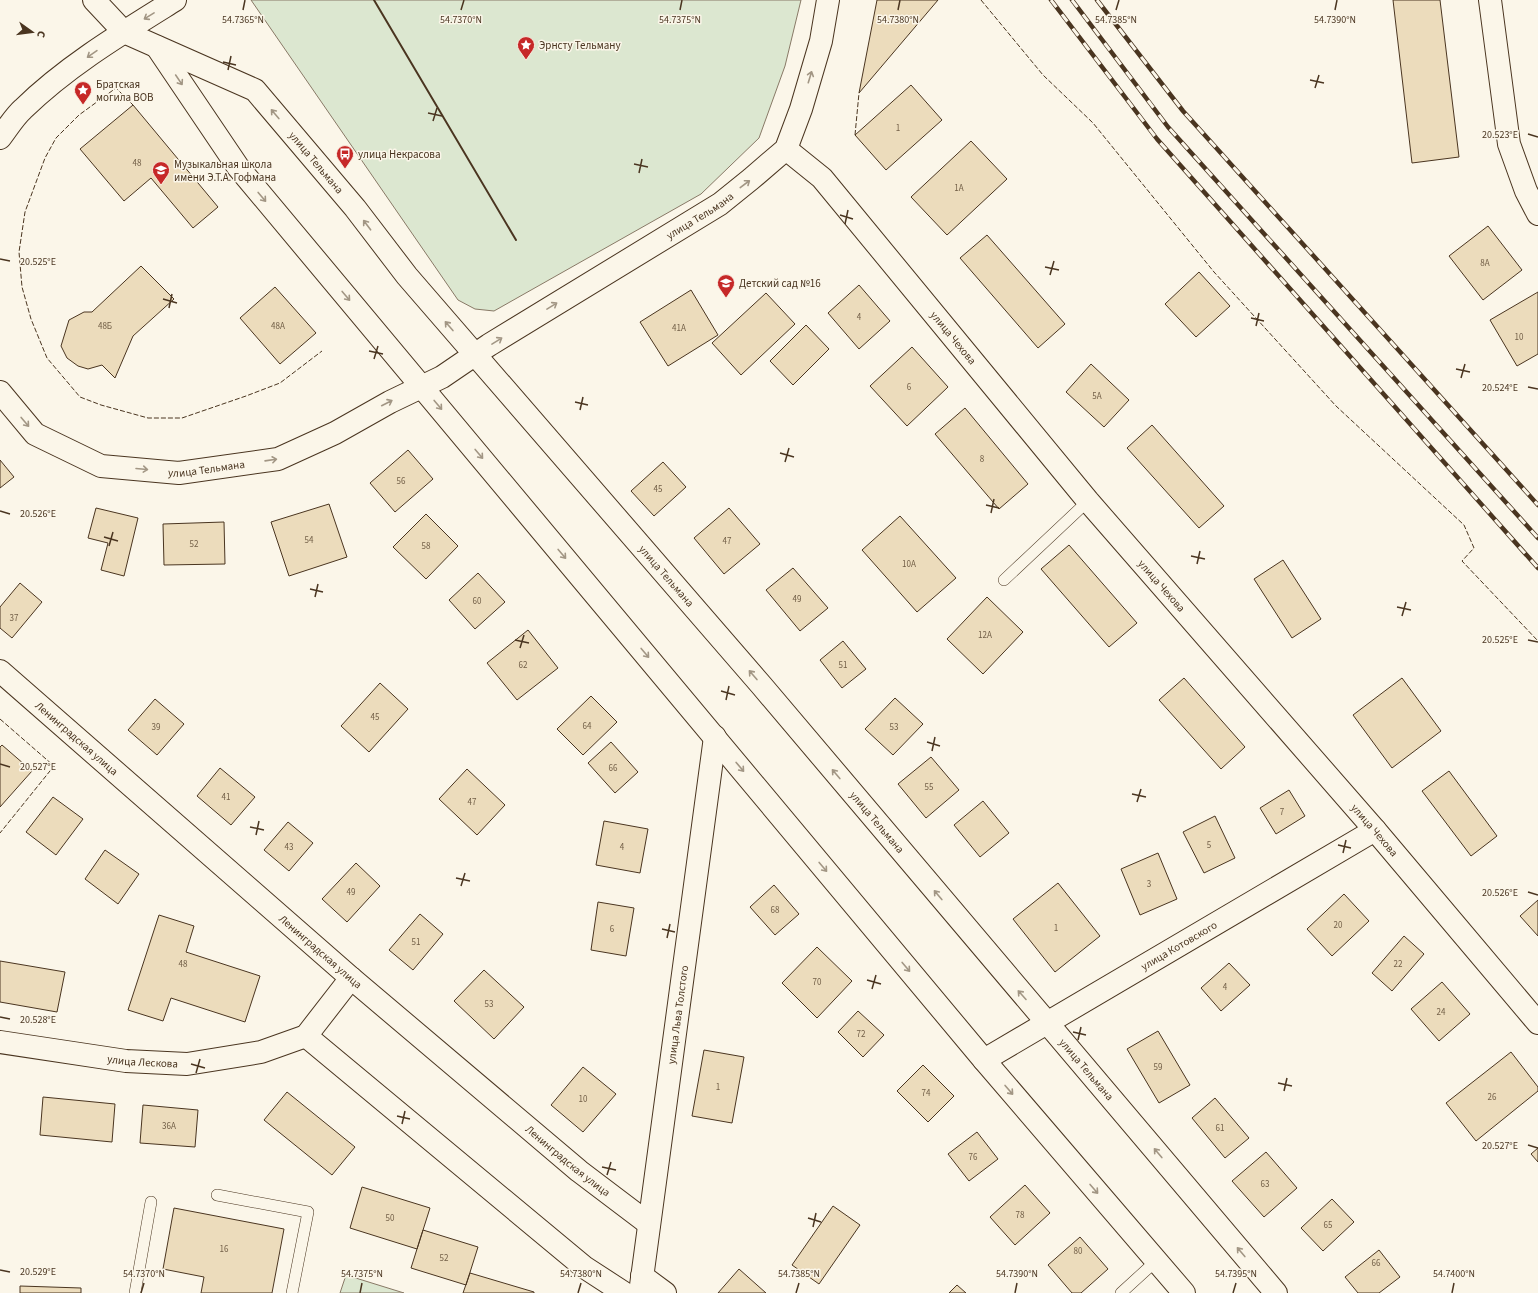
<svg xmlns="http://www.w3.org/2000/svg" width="1538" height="1293" font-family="'Source Sans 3',sans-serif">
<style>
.green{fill:#dce7d0;stroke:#887966}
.building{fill:#ecdcbc;stroke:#4a3520}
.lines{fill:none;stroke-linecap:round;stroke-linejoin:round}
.service-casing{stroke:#4a3520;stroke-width:12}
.minor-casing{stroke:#4a3520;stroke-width:24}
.tertiary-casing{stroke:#4a3520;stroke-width:24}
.secondary-casing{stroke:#4a3520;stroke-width:24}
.service{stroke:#fbf6e9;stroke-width:11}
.minor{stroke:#fbf6e9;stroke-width:22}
.tertiary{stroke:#fbf6e9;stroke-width:22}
.secondary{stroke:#fbf6e9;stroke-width:22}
.rail-casing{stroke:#4a3520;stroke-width:4.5}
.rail{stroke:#fbf6e9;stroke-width:3;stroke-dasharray:9;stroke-linecap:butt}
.fence{stroke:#4a3520;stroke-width:1;stroke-dasharray:5 2;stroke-linecap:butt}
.wall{stroke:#4a3520;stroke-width:2}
.oneway{stroke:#a29684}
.ticks{fill:none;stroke:#4a3520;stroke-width:1.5}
.labels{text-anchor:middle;stroke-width:3;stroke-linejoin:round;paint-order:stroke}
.number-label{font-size:9px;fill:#725f47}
.poi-label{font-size:11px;fill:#4a3520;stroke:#fbf6e9;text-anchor:start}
.street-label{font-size:11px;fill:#4a3520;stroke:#fbf6e9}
.ticks-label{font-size:10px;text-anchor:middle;fill:#4a3520;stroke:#fbf6e9;stroke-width:3;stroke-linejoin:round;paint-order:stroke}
</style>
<rect width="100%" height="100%" fill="#fbf6e9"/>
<path class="green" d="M251 0H801L785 66 759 138 701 194 494 311 475 309 458 300Z
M346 1275 404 1293H340Z"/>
<path class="building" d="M877 0H938L859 93Z
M1393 0H1440L1459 157 1412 163Z
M911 85 942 120 886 170 855 135Z
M133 105 218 207 193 228 151 178 124 201 80 149Z
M971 141 1007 179 947 235 911 197Z
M1488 226 1522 270 1483 300 1449 256Z
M987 235 1065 324 1038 348 960 258Z
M141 266 174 299 133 336 115 378 102 365 88 369 78 366 67 358 61 346 69 320 84 312H92Z
M1199 272 1230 306 1196 337 1165 304Z
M859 285 890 321 859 349 828 313Z
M275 287 316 333 280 364 240 318Z
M691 290 718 335 668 366 640 322Z
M1538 292V354L1517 366 1490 320Z
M766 293 795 324 741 375 712 343Z
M806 325 829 349 793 385 770 361Z
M912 347 948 387 907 426 870 386Z
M1091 364 1129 400 1104 427 1066 392Z
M965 408 1028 484 999 509 935 434Z
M1152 425 1224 506 1199 528 1127 448Z
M408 450 433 479 395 512 370 483Z
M0 460 14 477 0 488Z
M663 462 686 487 654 516 631 491Z
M329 504 347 557 289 576 271 522Z
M96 508 138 518 124 576 101 570 108 543 88 538Z
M729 508 760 544 724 574 694 538Z
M426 514 458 546 426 579 393 547Z
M900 516 956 578 917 612 862 550Z
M224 522 225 564 164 565 163 524Z
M1069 545 1137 623 1109 647 1041 569Z
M1283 560 1321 619 1292 638 1254 579Z
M793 568 828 608 800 631 766 590Z
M478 573 505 602 475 629 449 600Z
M20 583 42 602 12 638 0 628V607Z
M987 597 1023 632 983 674 947 639Z
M528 630 558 668 517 700 487 663Z
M843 641 866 669 842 688 820 660Z
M1184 678 1245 747 1221 769 1159 700Z
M1402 678 1441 731 1392 768 1353 715Z
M380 683 408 709 369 752 341 726Z
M591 696 617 722 583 755 557 729Z
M895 698 923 724 893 755 865 729Z
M155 699 184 724 157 755 128 730Z
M611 742 638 772 615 793 588 763Z
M2 745 32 771 0 807V747Z
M931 757 959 790 926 818 898 784Z
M220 768 255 797 231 825 197 796Z
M467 769 505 805 477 835 439 799Z
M1449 771 1497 836 1471 856 1422 791Z
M1289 790 1305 816 1276 834 1260 808Z
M53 797 83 819 56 855 26 832Z
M983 801 1009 833 980 857 954 825Z
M1215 816 1235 858 1204 873 1183 832Z
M604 821 648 829 640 873 596 865Z
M288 822 313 843 289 871 264 850Z
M105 850 139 874 118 904 85 879Z
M1158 853 1177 899 1140 915 1121 869Z
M356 863 380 886 347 922 322 899Z
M1058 883 1100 936 1055 972 1013 919Z
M774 885 799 914 775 935 750 907Z
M1344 894 1369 921 1332 956 1307 929Z
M1538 900V936L1520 916Z
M598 902 634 908 626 956 591 950Z
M420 914 443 934 413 970 389 950Z
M159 915 194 926 186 952 260 976 245 1022 171 998 163 1021 128 1010Z
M1404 936 1424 954 1392 991 1372 973Z
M817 947 852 981 817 1018 782 983Z
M0 961 65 972 57 1012 0 1002Z
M1229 963 1250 985 1221 1011 1201 988Z
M484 970 524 1007 494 1039 454 1001Z
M1442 982 1470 1014 1439 1041 1411 1009Z
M858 1011 884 1035 863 1057 838 1032Z
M1158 1031 1190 1085 1159 1103 1127 1049Z
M704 1050 744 1057 732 1123 692 1116Z
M1511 1052 1538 1087V1091L1476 1141 1446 1103Z
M923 1065 954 1096 928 1122 897 1091Z
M583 1067 616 1094 583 1132 551 1105Z
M287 1092 355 1147 332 1175 264 1120Z
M43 1097 115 1104 112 1142 40 1135Z
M1215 1098 1249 1138 1225 1158 1192 1118Z
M143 1105 198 1110 195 1147 140 1143Z
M977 1132 998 1159 969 1181 948 1154Z
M1538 1148V1162L1531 1154Z
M1266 1152 1297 1188 1264 1217 1232 1181Z
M1025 1185 1050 1213 1015 1245 990 1217Z
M362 1187 430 1208 417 1249 350 1228Z
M1332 1199 1354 1222 1323 1251 1301 1228Z
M833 1206 860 1225 819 1284 792 1265Z
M174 1208 284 1229 272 1293H201L204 1277 163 1269Z
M423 1230 478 1247 466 1285 411 1268Z
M1080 1237 1108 1269 1081 1293H1072L1048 1265Z
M1379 1250 1400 1277 1379 1293H1358L1345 1277Z
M739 1269 766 1293H718Z
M470 1273 534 1292V1293H463Z
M957 1285 966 1293H949Z
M20 1286 81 1288V1293H20Z"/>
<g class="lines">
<g class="service-casing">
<path id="service" d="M1004 580 1088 501
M217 1195 308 1212 292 1293
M135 1293 151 1202
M1121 1293 1156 1261"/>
</g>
<g class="minor-casing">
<g id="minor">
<path d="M1490 0 1509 144 1526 191 1538 214"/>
<path id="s1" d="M786 149 822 178 1088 501 1375 830 1538 1023"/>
<path id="s2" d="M0 671 351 978 579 1171 649 1224"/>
<path d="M306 1036 584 1267 624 1293"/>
<path id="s3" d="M0 1042 126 1061 187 1064 261 1052 306 1036 351 978"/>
<path id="s4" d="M984 1060 1375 830"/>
<path d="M642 1276 665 1293"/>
</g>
</g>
<g class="tertiary-casing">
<g id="tertiary">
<path d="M0 138C7 129 14 117 23 109 67 66 122 33 175 0"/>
<path id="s5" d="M0 392 35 434 101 466 179 473 278 459 335 433 390 402 442 377 489 345 720 204 751 179 786 149 801 109 821 41 828 0"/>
<path id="s6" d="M640 1293 715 737"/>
</g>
</g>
<g class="secondary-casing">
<g id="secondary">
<path id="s7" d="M94 0 124 32 255 90 355 208 407 276 762 686 1276 1293"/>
<path d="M157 47 238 167 984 1060 1184 1293"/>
</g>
</g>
<use href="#service" class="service"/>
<use href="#minor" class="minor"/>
<use href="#tertiary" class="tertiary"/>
<use href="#secondary" class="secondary"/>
<g class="rail-casing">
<path id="rail" d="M1051 0 1157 139 1538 568
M1072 0 1168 127 1538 538
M1097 0 1183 111 1538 505"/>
</g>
<use href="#rail" class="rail"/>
<path class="fence" d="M981 0 1043 75 1093 123 1214 272 1336 406 1464 525 1474 548 1462 561 1538 641
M133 105 116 88 79 115 56 138 45 158 25 212 19 252 22 287 31 319 47 358 80 397 101 405 148 418H182L246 396 280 383 322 351
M855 135 859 93
M0 719 54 766 0 833"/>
<path class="wall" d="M374 0 516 240"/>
</g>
<defs><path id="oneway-shaft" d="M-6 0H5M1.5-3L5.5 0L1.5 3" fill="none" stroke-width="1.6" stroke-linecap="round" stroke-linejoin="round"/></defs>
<g class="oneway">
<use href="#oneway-shaft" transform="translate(149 16) rotate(148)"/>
<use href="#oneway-shaft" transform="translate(92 54) rotate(145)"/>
<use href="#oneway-shaft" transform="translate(810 77) rotate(-73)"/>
<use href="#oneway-shaft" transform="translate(179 80) rotate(56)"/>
<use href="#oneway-shaft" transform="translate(275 114) rotate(-130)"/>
<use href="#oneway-shaft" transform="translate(745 184) rotate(-37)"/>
<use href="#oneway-shaft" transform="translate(262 197) rotate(50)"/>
<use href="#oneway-shaft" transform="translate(367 225) rotate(-127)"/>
<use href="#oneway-shaft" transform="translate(346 296) rotate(50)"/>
<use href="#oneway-shaft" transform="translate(552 306) rotate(-32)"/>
<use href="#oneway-shaft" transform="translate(449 326) rotate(-131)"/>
<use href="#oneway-shaft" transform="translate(497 341) rotate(-32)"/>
<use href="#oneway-shaft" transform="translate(387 403) rotate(-27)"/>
<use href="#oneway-shaft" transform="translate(438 405) rotate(50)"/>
<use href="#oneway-shaft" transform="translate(25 422) rotate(50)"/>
<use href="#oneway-shaft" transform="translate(479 454) rotate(50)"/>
<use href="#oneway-shaft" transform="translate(271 460) rotate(-8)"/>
<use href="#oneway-shaft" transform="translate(142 469) rotate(5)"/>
<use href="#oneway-shaft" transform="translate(562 554) rotate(50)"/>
<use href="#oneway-shaft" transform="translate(645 653) rotate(50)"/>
<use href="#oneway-shaft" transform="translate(753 675) rotate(-131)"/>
<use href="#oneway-shaft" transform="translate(740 767) rotate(50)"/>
<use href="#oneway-shaft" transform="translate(836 774) rotate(-130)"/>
<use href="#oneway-shaft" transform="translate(823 867) rotate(50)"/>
<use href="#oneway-shaft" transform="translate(938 895) rotate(-130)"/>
<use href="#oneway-shaft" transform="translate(906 967) rotate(50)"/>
<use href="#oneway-shaft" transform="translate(1022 995) rotate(-132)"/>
<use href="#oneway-shaft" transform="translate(1009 1090) rotate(49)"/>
<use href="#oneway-shaft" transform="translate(1158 1153) rotate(-130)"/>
<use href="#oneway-shaft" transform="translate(1094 1189) rotate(49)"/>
<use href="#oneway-shaft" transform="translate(1241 1252) rotate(-130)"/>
</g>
<path class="ticks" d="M243 10 245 0M461 10 464 0M680 10 682 0M898 10 900 0M1116 10 1119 0M1335 10 1337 0M223 62 236 65M228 70 231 56M1310 80 1324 83M1315 88 1319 75M428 113 442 116M433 121 437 108M1528 134 1538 137M634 164 648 167M639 173 642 159M840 215 853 219M845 224 848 210M0 259 10 261M1045 267 1059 270M1050 275 1054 261M163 299 177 303M169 308 172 294M1251 318 1264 321M1256 326 1259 313M369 351 383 354M374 359 378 346M1456 369 1470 372M1461 378 1465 364M1528 387 1538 389M575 402 588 405M580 410 583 397M780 453 794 457M785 462 789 448M986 505 999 508M0 511 10 514M991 513 994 499M104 537 118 541M109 546 113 532M1191 556 1205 559M1197 564 1200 551M310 589 323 592M315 597 318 584M1397 607 1411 610M1402 616 1406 602M515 640 529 643M1528 640 1538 642M520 648 524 635M721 691 735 695M726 700 729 686M927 742 940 746M932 751 935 737M0 764 10 767M1132 794 1146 797M1137 802 1141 789M250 827 264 830M256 835 259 821M1338 845 1351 848M1343 853 1346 840M456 878 470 881M461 886 465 873M1528 892 1538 895M662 929 675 932M667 938 670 924M867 980 881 984M872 989 876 975M0 1017 10 1019M1073 1032 1086 1035M1078 1040 1081 1027M191 1064 205 1068M196 1073 200 1059M1278 1083 1292 1086M1284 1091 1287 1078M397 1116 410 1119M402 1124 405 1111M1528 1145 1538 1148M602 1167 616 1170M607 1175 611 1162M808 1218 821 1222M813 1227 816 1213M0 1270 10 1272M141 1293 144 1283M360 1293 362 1283M578 1293 581 1283M796 1293 799 1283M1015 1293 1017 1283M1233 1293 1236 1283M1452 1293 1454 1283"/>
<defs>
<g id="sight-pin" transform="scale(0.9)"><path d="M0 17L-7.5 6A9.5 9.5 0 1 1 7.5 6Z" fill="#c62828" stroke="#fbf6e9"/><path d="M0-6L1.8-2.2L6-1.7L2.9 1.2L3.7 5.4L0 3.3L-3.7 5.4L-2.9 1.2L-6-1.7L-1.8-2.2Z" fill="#fff"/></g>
<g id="bus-pin" transform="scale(0.9)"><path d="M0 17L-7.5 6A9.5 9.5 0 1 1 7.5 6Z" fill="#c62828" stroke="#fbf6e9"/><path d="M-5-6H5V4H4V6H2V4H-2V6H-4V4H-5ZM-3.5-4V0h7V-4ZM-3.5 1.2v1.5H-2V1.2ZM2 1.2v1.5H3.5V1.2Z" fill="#fff"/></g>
<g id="school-pin" transform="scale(0.9)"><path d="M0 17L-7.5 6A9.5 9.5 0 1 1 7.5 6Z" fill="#c62828" stroke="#fbf6e9"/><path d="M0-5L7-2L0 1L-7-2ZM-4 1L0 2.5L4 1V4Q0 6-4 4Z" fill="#fff"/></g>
</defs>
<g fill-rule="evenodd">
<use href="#sight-pin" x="526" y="45"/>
<use href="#sight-pin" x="83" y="90"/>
<use href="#bus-pin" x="345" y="154"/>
<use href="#school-pin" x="161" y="170"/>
<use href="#school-pin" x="726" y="283"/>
</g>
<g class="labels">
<g class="number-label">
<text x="898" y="131">1</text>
<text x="137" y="166">48</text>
<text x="959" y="191">1А</text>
<text x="1485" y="266">8А</text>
<text x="859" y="320">4</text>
<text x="105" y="329">48Б</text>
<text x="278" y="329">48А</text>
<text x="679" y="331">41А</text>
<text x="1519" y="340">10</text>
<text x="909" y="390">6</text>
<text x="1097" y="399">5А</text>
<text x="982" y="462">8</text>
<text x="401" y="484">56</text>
<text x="658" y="492">45</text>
<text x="309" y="543">54</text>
<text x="727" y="544">47</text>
<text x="194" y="547">52</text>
<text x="426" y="549">58</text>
<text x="909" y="567">10А</text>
<text x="797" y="602">49</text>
<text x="477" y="604">60</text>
<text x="14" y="621">37</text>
<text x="985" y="638">12А</text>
<text x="523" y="668">62</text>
<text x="843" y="668">51</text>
<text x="375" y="720">45</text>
<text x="587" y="729">64</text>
<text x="156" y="730">39</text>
<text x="894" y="730">53</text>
<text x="613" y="771">66</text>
<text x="929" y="790">55</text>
<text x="226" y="800">41</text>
<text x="472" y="805">47</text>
<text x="1282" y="815">7</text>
<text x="1209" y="848">5</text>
<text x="289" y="850">43</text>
<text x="622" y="850">4</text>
<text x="1149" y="887">3</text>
<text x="351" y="895">49</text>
<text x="775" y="913">68</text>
<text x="1338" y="928">20</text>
<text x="1056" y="931">1</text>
<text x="612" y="932">6</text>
<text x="416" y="945">51</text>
<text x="183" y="967">48</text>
<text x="1398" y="967">22</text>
<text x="817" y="985">70</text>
<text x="1225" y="990">4</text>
<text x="489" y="1007">53</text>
<text x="1441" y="1015">24</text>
<text x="861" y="1037">72</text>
<text x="1158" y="1070">59</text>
<text x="718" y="1090">1</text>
<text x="926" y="1096">74</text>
<text x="1492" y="1100">26</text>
<text x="583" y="1102">10</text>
<text x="169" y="1129">36А</text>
<text x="1220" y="1131">61</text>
<text x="973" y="1160">76</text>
<text x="1265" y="1187">63</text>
<text x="1020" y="1218">78</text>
<text x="390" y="1221">50</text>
<text x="1328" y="1228">65</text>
<text x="224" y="1252">16</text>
<text x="1078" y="1254">80</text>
<text x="444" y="1261">52</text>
<text x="1376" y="1266">66</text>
</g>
<g class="poi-label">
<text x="539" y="49">Эрнсту Тельману</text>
<text x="96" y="88">Братская<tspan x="96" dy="13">могила ВОВ</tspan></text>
<text x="358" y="158">улица Некрасова</text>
<text x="174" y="168">Музыкальная школа<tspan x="174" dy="13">имени Э.Т.А. Гофмана</tspan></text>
<text x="739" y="287">Детский сад №16</text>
</g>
<g class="street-label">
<text dy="4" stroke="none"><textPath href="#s7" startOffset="282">улица Тельмана</textPath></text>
<text dy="4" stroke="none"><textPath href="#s5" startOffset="794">улица Тельмана</textPath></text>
<text dy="4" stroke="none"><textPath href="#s1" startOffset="253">улица Чехова</textPath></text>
<text dy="4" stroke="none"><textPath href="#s5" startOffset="234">улица Тельмана</textPath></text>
<text dy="4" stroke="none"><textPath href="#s7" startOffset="824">улица Тельмана</textPath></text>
<text dy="4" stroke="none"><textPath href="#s1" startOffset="577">улица Чехова</textPath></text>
<text dy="4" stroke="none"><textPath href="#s2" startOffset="102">Ленинградская улица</textPath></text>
<text dy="4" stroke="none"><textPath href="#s7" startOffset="1148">улица Тельмана</textPath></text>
<text dy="4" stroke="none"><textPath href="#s1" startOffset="901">улица Чехова</textPath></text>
<text dy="4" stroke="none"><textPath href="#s4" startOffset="226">улица Котовского</textPath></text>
<text dy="4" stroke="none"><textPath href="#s2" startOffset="426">Ленинградская улица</textPath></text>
<text dy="4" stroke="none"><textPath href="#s6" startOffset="281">улица Льва Толстого</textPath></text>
<text dy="4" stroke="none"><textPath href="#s3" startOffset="144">улица Лескова</textPath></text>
<text dy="4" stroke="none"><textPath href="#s7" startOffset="1472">улица Тельмана</textPath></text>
<text dy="4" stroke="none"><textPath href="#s2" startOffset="750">Ленинградская улица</textPath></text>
</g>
</g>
<g class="ticks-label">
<text x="461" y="23">54.7370°N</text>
<text x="680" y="23">54.7375°N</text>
<text x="1335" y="23">54.7390°N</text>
<text x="243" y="23">54.7365°N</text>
<text x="898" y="23">54.7380°N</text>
<text x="1116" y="23">54.7385°N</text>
<text x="1500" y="138">20.523°E</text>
<text x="38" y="265">20.525°E</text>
<text x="1500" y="391">20.524°E</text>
<text x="38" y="517">20.526°E</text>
<text x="1500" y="643">20.525°E</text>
<text x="38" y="770">20.527°E</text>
<text x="1500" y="896">20.526°E</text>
<text x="38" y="1023">20.528°E</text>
<text x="1500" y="1149">20.527°E</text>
<text x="38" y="1275">20.529°E</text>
<text x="144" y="1277">54.7370°N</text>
<text x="362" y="1277">54.7375°N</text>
<text x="581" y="1277">54.7380°N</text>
<text x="799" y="1277">54.7385°N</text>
<text x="1017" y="1277">54.7390°N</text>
<text x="1236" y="1277">54.7395°N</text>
<text x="1454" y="1277">54.7400°N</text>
</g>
<g transform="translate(32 32) rotate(104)" stroke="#fbf6e9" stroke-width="3" paint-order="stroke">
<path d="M0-3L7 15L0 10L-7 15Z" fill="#4a3520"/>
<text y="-6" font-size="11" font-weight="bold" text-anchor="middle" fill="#4a3520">С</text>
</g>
</svg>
